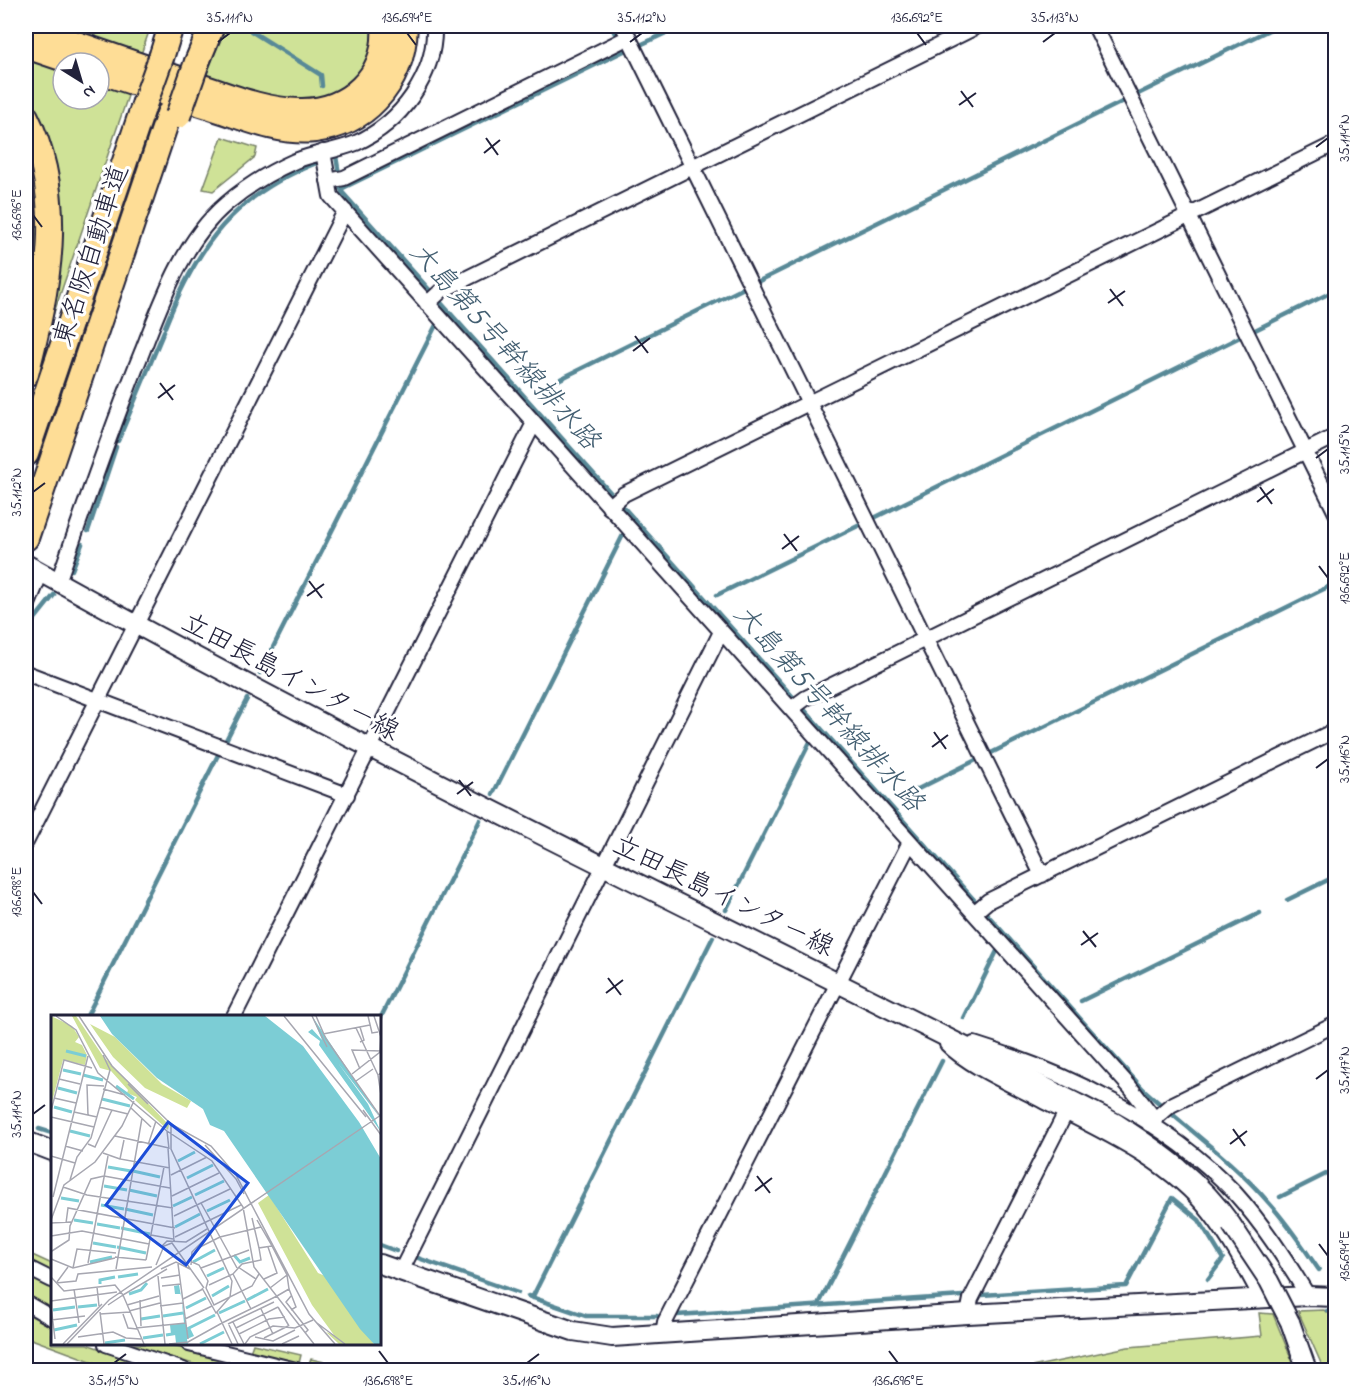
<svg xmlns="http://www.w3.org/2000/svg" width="1361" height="1396" font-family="'Indie Flower','Klee One',sans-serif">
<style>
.green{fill:#cfe297;stroke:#788269;stroke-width:1.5}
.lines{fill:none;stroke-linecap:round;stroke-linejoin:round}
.stream{stroke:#588997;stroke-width:4.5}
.street-casing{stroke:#22223b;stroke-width:18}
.secondary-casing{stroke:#22223b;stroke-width:22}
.highway-casing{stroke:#22223b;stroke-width:28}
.street{stroke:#fff;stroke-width:14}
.secondary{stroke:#fff;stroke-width:18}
.highway{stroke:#fedd96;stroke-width:24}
.secondary-bridge-casing{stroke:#22223b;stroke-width:22;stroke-linecap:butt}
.highway-bridge-casing{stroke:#22223b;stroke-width:28;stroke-linecap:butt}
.secondary-bridge{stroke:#fff;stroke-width:18}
.highway-bridge{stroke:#fedd96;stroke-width:24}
.ticks{fill:none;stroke:#22223b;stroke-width:2}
.labels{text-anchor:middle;stroke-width:6;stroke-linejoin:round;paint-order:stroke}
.street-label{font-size:27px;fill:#22223b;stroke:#fff}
.water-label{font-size:28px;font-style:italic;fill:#425e71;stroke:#fff}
.inset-river{fill:none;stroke:#7ccdd5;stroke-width:3}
.inset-road{fill:none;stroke:#a7a7b1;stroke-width:1.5}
.view{fill:#1d4ed8;fill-opacity:0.15;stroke:#1d4ed8;stroke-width:3}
.inset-edge{fill:none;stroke:#22223b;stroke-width:3}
.neatline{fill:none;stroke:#22223b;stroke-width:2}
.ticks-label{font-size:15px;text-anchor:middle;fill:#22223b}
</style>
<rect width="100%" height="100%" fill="#fff"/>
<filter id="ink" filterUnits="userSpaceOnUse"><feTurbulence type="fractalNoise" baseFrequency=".0167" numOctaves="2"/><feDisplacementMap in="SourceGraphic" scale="12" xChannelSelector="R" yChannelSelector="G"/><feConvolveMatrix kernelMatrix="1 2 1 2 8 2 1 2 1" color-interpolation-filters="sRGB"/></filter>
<g filter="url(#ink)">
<path class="green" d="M47 26H151L140 57Z
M225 26H375C374 35 374 48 371 58 356 98 304 106 267 98 247 94 226 84 206 77Z
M26 53 63 67V99H99V79L130 90 32 377 51 284 29 107 26 102Z
M222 137 257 148 255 157 213 191 203 189Z
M26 141C47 198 39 260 26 319L28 214Z
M28 1253 52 1264V1276L26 1264Z
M26 1274 52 1286V1308L26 1294Z
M1324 1310 1327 1313H1335V1370H1324L1298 1311Z
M26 1313 52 1327V1344H87L158 1370H115L34 1340 26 1337Z
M1259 1313 1273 1314 1296 1370H1017L1128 1347 1262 1336Z
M127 1344H168L277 1370H213Z
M253 1344 301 1355 298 1367 249 1355Z
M311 1359 360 1370H313L307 1369Z"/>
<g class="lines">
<path class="stream" d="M251 31 321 75 322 86
M638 46 681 26
M1136 95 1277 26
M336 156 342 192 1143 1089C1185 1127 1232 1160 1269 1203 1288 1224 1303 1247 1319 1270
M341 189 624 51 611 26
M757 282 1124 101
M165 327C198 244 234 195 319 162
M1253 331 1336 290
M536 391 746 287
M118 441 164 331
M872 519 1240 337
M88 531 116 447
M72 570 82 544
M717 595 862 524
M26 630 54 595
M260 673 436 325
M225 742 247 699
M989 754 1336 583
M493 794 624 533
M900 798 978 759
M1287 900 1336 876
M726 910 811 740
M1081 1001 1260 913
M87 1016 219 753
M964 1018 998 949
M380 1019 480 820
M39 1129 52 1133
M1280 1197 1336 1169
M380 1245 396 1251
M418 1258 518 1293
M982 1295 1126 1286 1172 1198 1199 1220 1223 1259 1208 1279
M528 1296 586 1316H657
M532 1298 713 937
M818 1306 942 1061
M1327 1311H1336
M677 1315 963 1296"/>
<g class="street-casing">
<path id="street" d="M623 26 1042 875
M1095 26 1336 513
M323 152 331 196 1130 1087 1154 1118
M328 181 344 178 629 37
M427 304 441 291 978 26
M609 507 624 494 1336 143
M58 582C85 505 111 428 142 352 162 301 183 241 226 204 247 186 270 172 295 161 315 153 336 151 356 143 401 123 436 75 434 26
M26 609 41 572
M26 673 347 795
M791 709 806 698 1336 436
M26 842 345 211
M974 913 988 901 1336 730
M234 1016 534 423
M947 1044C968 1066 1017 1087 1045 1102 1102 1131 1170 1161 1210 1213 1231 1240 1246 1269 1262 1299
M974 1044C1068 1073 1166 1120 1234 1192 1263 1224 1286 1260 1308 1296
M1149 1124 1171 1105 1336 1024
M26 1267 52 1280
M401 1271 721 632
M26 1303 52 1318
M968 1314 971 1299 1066 1112
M663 1333 665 1322 910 842
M106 1344 183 1370
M189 1344 296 1370"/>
</g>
<g class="secondary-casing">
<path id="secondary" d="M26 564C382 763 752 937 1116 1123 1162 1153 1199 1179 1231 1224
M26 1141 52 1151
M380 1264 573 1331 612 1337 968 1314 1308 1296 1336 1297
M1290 1322 1307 1370"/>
</g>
<g class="highway-casing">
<path id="highway" d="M26 26C82 46 138 65 194 84 227 95 264 111 300 111 348 112 388 76 384 26
M26 46 76 63
M162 55 171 26
M197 62 212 26
M99 71C135 83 172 95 208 106 242 117 279 134 315 130 338 127 360 117 376 100 396 79 404 55 405 26
M26 117C67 199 48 289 26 374
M26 454 144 105
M26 538 169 114"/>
</g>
<use href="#street" class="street"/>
<use href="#secondary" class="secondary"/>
<use href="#highway" class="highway"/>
<g class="secondary-bridge-casing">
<path id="secondary-bridge" d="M1231 1224 1269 1281 1290 1322"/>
</g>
<g class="highway-bridge-casing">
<path id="highway-bridge" d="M144 105 162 55
M178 116 197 62"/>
</g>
<use href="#secondary-bridge" class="secondary-bridge"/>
<use href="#highway-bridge" class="highway-bridge"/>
</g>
</g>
<path class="ticks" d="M407 33 416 45M917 33 926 45M218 42 230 33M630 42 642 33M1043 42 1055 33M961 91 973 107M959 105 976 93M486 138 498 155M1316 147 1328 138M484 153 500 140M33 215 42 227M1110 289 1123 306M1108 303 1125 291M635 336 648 353M633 351 650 338M160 383 173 400M158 398 175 385M1316 458 1328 449M1260 487 1272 504M33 492 45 483M1257 502 1274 489M784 534 797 551M782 549 799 536M1319 566 1328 578M309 581 322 598M307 596 324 584M934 732 946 749M932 747 948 735M1316 768 1328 759M459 780 471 796M457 794 473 782M33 892 42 904M1083 931 1096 947M1081 945 1098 933M608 978 621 995M606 993 623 980M1316 1079 1328 1070M33 1114 45 1105M1233 1129 1245 1146M1230 1144 1247 1131M757 1176 770 1193M755 1191 772 1178M1319 1244 1328 1256M379 1351 388 1363M889 1351 898 1363M114 1363 126 1354M527 1363 539 1354"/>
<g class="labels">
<g class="street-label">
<text transform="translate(90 255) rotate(-72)" y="9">東名阪自動車道</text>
<text transform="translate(291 676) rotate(28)" y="9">立田長島インター線</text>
<text transform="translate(724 895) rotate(26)" y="9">立田長島インター線</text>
</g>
<g class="water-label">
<text transform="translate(506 345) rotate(48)" y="10">大島第5号幹線排水路</text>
<text transform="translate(830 707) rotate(48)" y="10">大島第5号幹線排水路</text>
</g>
</g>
<g transform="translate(51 1015)">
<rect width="330" height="330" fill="#fff"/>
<path d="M0 1 21 11 28 22 24 27 31 30 36 40 34 50 12 45 0 91ZM21 1H25L52 41 118 110 117 115 84 85 86 82 76 78 77 75 60 56 49 53ZM39 9 64 22 111 69 140 86 136 93 94 73 62 42ZM218 180 267 258 274 261 323 329H288L275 317 283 320 261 290 207 188Z" fill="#cfe297"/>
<path d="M49 1H214L252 31 308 107 330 144V329H323L309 314 173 116 159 110 152 94 106 63 61 19ZM261 1 330 104 287 48 317 89 330 117 268 30 269 26 257 17 261 14 271 25ZM128 270 136 315 139 313 143 321 136 324 137 329 125 328 124 319 134 317 120 319 119 310 133 308 130 279H124L123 271Z" fill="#7ccdd5"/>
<path class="inset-river" d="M15 36 35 41M12 55 30 59M32 60 52 65M65 71 83 84M7 73 26 78M51 84 79 91M3 92 21 97M19 116 39 121M127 146 144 137M57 152 80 156M82 156 109 162M136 163 162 150M53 171 76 175M78 175 106 181M144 180 173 166M10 183 28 186M50 190 73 194M122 191 141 182M74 194 102 200M156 196 179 185M23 205 42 208M46 209 69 213M124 212 149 199M70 213 99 219M42 228 65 232M66 232 95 238M183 240 189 247 199 243M39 247 61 242M142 247 164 235M156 261 173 253M67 262 87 259M49 269V265L64 262M78 279 90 275 96 268M161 281 178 271M196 285 217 274M27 292 46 290M135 293 155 283M2 295 24 292M168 298 194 286M112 301 132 298M90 304 109 301M136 314 164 300M3 315 26 310M115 320 134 317M92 323 112 320M54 328 74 325M149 329 173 317"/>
<path class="inset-road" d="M5 1 25 15 47 58 116 116 161 146 192 192 203 252 263 329M28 1 61 51 120 109V134L181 266 179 282 165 298 151 273M233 1 315 102M261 1 276 32M265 1 275 24 329 101M317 1 321 18 327 17M323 1 330 22M309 12 313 25 309 27M305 13 327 60M272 19 319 10M309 54 301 35 330 36M330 58 327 60 330 80M301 59 329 37 330 22M8 64 29 69M305 66 322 54M77 69 97 89M52 74 74 80M3 83 25 88M48 92 77 99M80 93 100 112M312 95 330 120M0 96 13 45 41 53M23 97 46 102M37 100 36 70 53 71M0 102 43 112M120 109 160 131 185 160 258 299 284 329M116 116 118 134M64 121 118 133M73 125 69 144 119 153M37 129 44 132 61 95M97 130 105 106M154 130 185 164 193 179M14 131 32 136M117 133 123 227M52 138 69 144M0 141 24 148M120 160 156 142M53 161 119 173M19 165 26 142 40 123 59 55 52 40M12 172 36 180 122 193M121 181 168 158M2 182 37 41M150 188 169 222M123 201 179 174M201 203 208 233M0 205 13 170 44 147 71 111 83 86M0 208 20 207M15 208 17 193 124 213M100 220 122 224M0 221 31 216 98 229M124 222 190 190M169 222 186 253M221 231 236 260 238 274 226 281M110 232 116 226 135 227 156 214M149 232 169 222 210 212M0 233V257M1 236 18 225 19 211 40 164 53 161M64 242 95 245M0 244 22 253 64 243M95 245 113 152M141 247 148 250 157 266 155 273 163 290 201 271 205 264M37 248 57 141M127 249 137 324M105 250 113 231 121 228 153 273M140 250 141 237 154 224M187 252 205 264 208 259M22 253 26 234 65 238M150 253 198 235M65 254 91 103M110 254 125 247 139 254M182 259 200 294M107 261 114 329M0 262 13 276 64 270 72 280 116 254M110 263 129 260M213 264 226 258 217 232M6 267 17 252M5 268 25 266 27 259 101 252M158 270 182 259 191 249 210 245 208 233 221 231 206 205M111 271 130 269M46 272 48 291M219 273 236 260M23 274 28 308M238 274 245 292 240 295M240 281 235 287 257 315 254 318M132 284 152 274M89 285 90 311M0 286 66 277M57 290 72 280 93 329M76 290 108 281M0 291 4 324M109 291 132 288M227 292 238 311M210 294 222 319M78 296 109 288M49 297 53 329M166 297 181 329M49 299 79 297M72 299 77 313 86 314M134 304 161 291M0 305 34 301M182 307 193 329M171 308 226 281M266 308 294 329M177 309 223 287M178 310 187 329M85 313 135 308M185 313 227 292M188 319 218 304 234 302M27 322 62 317 75 323 90 324M204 322 222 326 244 315M213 323 237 311M12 329 51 289M16 329 58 285 330 100M118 329 137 327 171 308M194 329 199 322 222 311 244 313 262 305M231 329 248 321"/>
<path class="view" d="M117 107 197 168 135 250 55 190Z"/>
<rect width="330" height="330" class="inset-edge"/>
</g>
<rect width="1361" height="1396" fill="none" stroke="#fff" stroke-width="66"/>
<g transform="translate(81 81) rotate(143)"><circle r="28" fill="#ffffff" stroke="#a7a7b1" stroke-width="1.5"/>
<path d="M0-4.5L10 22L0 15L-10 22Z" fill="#22223b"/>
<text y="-9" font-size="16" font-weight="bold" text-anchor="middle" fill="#22223b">N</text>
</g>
<rect x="33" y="33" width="1295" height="1330" class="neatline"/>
<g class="ticks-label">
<text x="230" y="22">35.111°N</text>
<text x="407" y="22">136.694°E</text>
<text x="642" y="22">35.112°N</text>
<text x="917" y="22">136.692°E</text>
<text x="1055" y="22">35.113°N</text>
<text transform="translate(1344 138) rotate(-90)" y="5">35.114°N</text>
<text transform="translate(16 215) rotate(-90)" y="5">136.696°E</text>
<text transform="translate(1344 449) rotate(-90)" y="5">35.115°N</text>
<text transform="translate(16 492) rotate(-90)" y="5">35.112°N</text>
<text transform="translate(1344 578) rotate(-90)" y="5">136.692°E</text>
<text transform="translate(1344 759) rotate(-90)" y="5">35.116°N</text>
<text transform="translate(16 892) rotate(-90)" y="5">136.698°E</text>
<text transform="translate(1344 1070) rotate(-90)" y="5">35.117°N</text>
<text transform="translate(16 1114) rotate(-90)" y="5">35.114°N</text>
<text transform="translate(1344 1256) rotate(-90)" y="5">136.694°E</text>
<text x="114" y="1385">35.115°N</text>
<text x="388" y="1385">136.698°E</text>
<text x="527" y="1385">35.116°N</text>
<text x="898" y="1385">136.696°E</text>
</g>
</svg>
